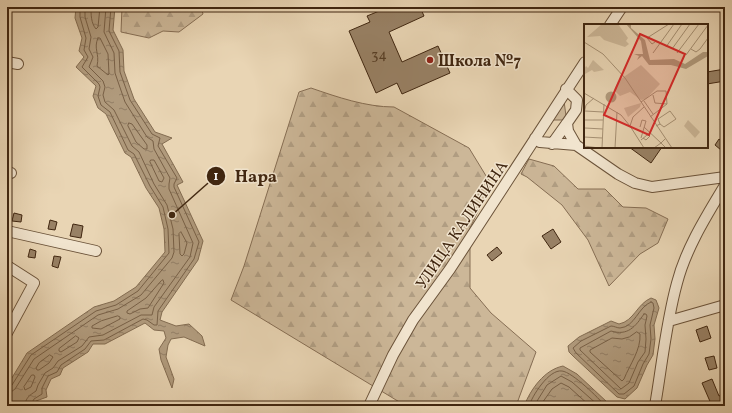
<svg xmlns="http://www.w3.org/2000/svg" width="732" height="413" font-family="Vollkorn,serif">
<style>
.green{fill:#ccb798;stroke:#866e54}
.forest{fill:url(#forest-firs);stroke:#866e54}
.water{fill:url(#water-ripples);stroke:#836c51}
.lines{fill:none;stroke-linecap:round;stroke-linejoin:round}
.shore{stroke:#786046;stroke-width:1}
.building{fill:#988165;stroke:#402610}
.minor-casing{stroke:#6a5239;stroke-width:12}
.minor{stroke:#f1e4ce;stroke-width:10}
.poi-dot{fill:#8f2418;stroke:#f1e4ce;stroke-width:1.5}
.labels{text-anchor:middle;stroke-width:3;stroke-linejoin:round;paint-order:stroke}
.number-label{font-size:14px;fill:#563d25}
.poi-label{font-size:16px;font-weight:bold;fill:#402610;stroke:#f1e4ce;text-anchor:start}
.street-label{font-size:16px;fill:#402610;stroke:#f1e4ce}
.inset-road{fill:none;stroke:#a58f72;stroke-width:1}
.view{fill:#d62828;fill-opacity:0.15;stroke:#d62828;stroke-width:2}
.inset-edge{fill:none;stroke:#402610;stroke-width:2}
.leader{fill:none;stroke:#402610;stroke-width:1.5}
.callout-dot{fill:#402610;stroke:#f1e4ce;stroke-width:1.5}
.mark-label{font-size:12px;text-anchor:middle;font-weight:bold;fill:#fff}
.callout-label{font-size:17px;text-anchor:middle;font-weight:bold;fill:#402610;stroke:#f1e4ce;stroke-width:3;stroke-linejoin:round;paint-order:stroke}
</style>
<defs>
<pattern id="forest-firs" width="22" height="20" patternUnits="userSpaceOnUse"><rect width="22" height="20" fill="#ccb798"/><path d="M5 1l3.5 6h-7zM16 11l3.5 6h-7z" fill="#b09d82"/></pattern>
<pattern id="water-ripples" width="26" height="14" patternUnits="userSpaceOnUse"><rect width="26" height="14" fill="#b09a7c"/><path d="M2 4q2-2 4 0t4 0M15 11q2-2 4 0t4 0" fill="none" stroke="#917d64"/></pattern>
</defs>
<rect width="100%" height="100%" fill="#e9d5b4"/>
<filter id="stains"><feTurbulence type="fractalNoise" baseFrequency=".005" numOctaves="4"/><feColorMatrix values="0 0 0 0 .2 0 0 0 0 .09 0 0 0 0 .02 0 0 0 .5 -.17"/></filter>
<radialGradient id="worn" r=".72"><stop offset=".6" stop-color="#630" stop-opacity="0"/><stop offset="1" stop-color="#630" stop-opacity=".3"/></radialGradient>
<path class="green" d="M564 101 566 116 564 120H552Z"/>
<path class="forest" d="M122 7H201L203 14 179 32 163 31 149 38 121 32Z
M311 88C337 97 366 107 394 107L469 148 491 184 470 228V288L491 313 536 352 516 406H406L231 300 244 266 299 92Z
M529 159 554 166 578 189H605L623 207 646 208 668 219 658 243 640 254 609 286 588 240 562 205 527 177 521 174Z"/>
<path class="water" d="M76 7H115L113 30 123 50 124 71 134 99 155 132 172 138 162 144 183 182 177 185 203 241 198 260 162 312 160 320 176 326 189 324 202 336 205 346 184 337 171 339 168 345 166 357 174 379 172 388 161 360 159 349 166 338 164 331 154 330 145 323 105 344H93L88 352 63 368 60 375 51 379 46 390 47 397 36 401 33 406H7V386L27 353 94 307 114 301 136 287 165 252 164 229 159 208 146 188 131 157 125 153 106 114 98 108 93 96 96 86 76 67 84 57 79 51 82 38 75 18Z
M651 298 656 300 659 308 654 325 655 339 653 355 647 365 637 388 625 399 617 397 573 356 569 352 568 346 579 337 611 321 619 324C634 321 637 304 651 298Z
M563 366 577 374 607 402 610 406H524C531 389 544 370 563 366Z"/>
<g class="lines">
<path class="shore" d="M91 7C91 15 91 23 96 29L98 27 100 7
M98 38H100L108 54 109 74 108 75 97 66C100 53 93 49 98 38Z
M129 123 132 124 147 145V149H144L136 142 128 126Z
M151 160H154L164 178 162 182 159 181 150 162Z
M181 232 187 243 184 254 182 256 180 254 179 234Z
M163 280 164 283 148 308 140 309 130 314 127 313V311L146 298 161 281Z
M651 302 653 303 654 308 650 325 651 339 649 354 643 364 634 386 624 394H619L576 353 573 348 581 341 611 326C614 326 617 328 620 328 635 327 638 307 651 302Z
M644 314H646L647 316 645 325 646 339 645 352 638 362 629 383 621 389 580 350V348L611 331C628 336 635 327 644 314Z
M118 316 120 317V319L101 329 92 328V326L101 321Z
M637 332 640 334C641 350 630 364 624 379L622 381 590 352V350L612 338 622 339 629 337Z
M76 336 79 338 77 342 61 352 59 351V349Z
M50 355 53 357 49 363 39 370H37L36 368 39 363Z
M32 375H34L35 377 31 387 25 390 24 387Z
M7 387 12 385 31 355 96 311 116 305 138 291 169 253 168 229 163 207 150 186 134 154 128 150 110 112 101 105 98 96 100 87 99 84 82 67 88 57 84 50 86 38 80 17V7
M7 392H11L15 389 34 359 98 315 118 309 141 295 172 258 174 252 173 229 167 205 154 184 139 152 132 146 114 110 105 102 103 95 105 87 103 81 89 67 93 57 89 49 91 37 85 17V7
M25 406C25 398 30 395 36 391L38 385 45 373 53 368 58 361 82 346 89 337 103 335 141 315H152L154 307 190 257 193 243 169 189V184L170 178 154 149 153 141 147 137 125 102 115 73 114 53 104 32 106 7
M30 406 34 399 42 394V388L48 376 57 372 61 365 85 349 91 341 104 340 143 319 147 320 154 325H157L158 311 194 259 199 242 174 187V184L177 178 158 146 160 138 152 134 130 100 120 72 119 51 109 31 111 7
M529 406C532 396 549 369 562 371 572 372 599 398 605 406
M534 406 547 385 561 376 572 382 599 406
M540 406 552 389 561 383 569 387 590 406"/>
</g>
<path class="building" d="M389 7H420L424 16 389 32 402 62 438 46 450 73 402 94 397 83 376 93 349 31 370 22 367 16Z
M725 69V81L707 84V72Z
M719 139 725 144 721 150 715 145Z
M629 147H662L651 163Z
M14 213 22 215 21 222 12 221Z
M50 220 57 222 55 230 48 229Z
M73 224 83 226 81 238 70 236Z
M553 229 561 242 551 249 542 236Z
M497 247 502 253 492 261 487 255Z
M30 249 36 251 35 258 28 257Z
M54 256 61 257 58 268 52 266Z
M707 326 711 338 700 342 696 330Z
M714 356 717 368 709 370 705 358Z
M712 379 719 396 722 395 725 406H712L702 383Z"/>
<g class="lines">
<g class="minor-casing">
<path id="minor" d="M610 25 622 7
M7 62 18 64
M566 89 577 100 576 110 567 123 568 131 576 145 618 174 635 183 652 187 725 177
M535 138 540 142 576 145
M552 144 567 123
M7 173H11
M7 231 96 251
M669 321 725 305
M7 333 34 283 9 267
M369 406 393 355 413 320 450 269 585 62
M655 406C662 365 666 323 677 283 686 248 707 215 725 185"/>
</g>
<use href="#minor" class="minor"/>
</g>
<circle class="poi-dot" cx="430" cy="60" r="4"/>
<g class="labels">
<g class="number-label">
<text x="379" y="59">34</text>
</g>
<g class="poi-label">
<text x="438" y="66">Школа №7</text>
</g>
<g class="street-label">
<text transform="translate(461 224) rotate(-56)" y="6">УЛИЦА КАЛИНИНА</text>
</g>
</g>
<g transform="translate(584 24)">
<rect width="124" height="124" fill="#e9d5b4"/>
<path d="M104 96 116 108 111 114 100 102Z" fill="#ccb798"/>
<path d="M18 0H34L44 14 42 17 45 20 41 23 20 16 16 12 3 13ZM9 36 20 46 10 48 8 46 1 50 0 45 2 42 4 44ZM57 41 76 60 62 75 57 76 46 68 36 72 30 66 34 57ZM57 79 56 83 44 93 40 84Z" fill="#ccb798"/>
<path d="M42 0H47V4L61 16 66 36 90 35 101 40 119 28H124V32L102 45 87 41H65L58 32 53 36 55 32 50 30H59L57 17ZM21.5 73a5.5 5.5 0 1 1 11 0a5.5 5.5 0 1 1-11 0Z" fill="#b09a7c"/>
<path class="inset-road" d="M0 18 19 30 41 54 88 124M71 18 68 20 63 14 85 0M82 23 98 0M88 25 106 0M107 25 112 28 116 25 124 14M69 29 90 0M93 29 115 0M102 31 124 1M0 69 37 91 46 102M69 71 71 79 83 80M60 77 69 90M57 78 73 67H82L83 80 66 93M60 83 49 93 46 102 60 124M1 87 19 88M0 89 2 81 10 74M0 96H19M72 102 76 100 80 103 92 95 86 87 74 95 76 100M56 103 58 96 62 97 57 114M60 103 77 119 81 115M1 104 19 105M0 113 18 114M57 116 63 111 66 112 62 116 59 114M0 122 15 124M18 124 20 80M31 124 33 88M70 124 77 119 82 124"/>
<path class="view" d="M56 10 101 30 65 111 20 91Z"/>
<rect width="124" height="124" class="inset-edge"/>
</g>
<path class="leader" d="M172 215L216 176"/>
<g class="callout-dot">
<circle cx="172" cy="215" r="4"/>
<circle cx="216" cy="176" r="10"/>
</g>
<g class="mark-label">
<text x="216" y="180">1</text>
</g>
<g class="callout-label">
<text x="256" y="182">Нара</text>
</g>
<rect width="732" height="413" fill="none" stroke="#e9d5b4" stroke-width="24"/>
<rect x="8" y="8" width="716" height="397" fill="none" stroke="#402610" stroke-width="2"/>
<rect x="12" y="12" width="708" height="389" fill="none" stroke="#402610"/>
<rect width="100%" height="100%" filter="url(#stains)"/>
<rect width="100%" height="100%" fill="url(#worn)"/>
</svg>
